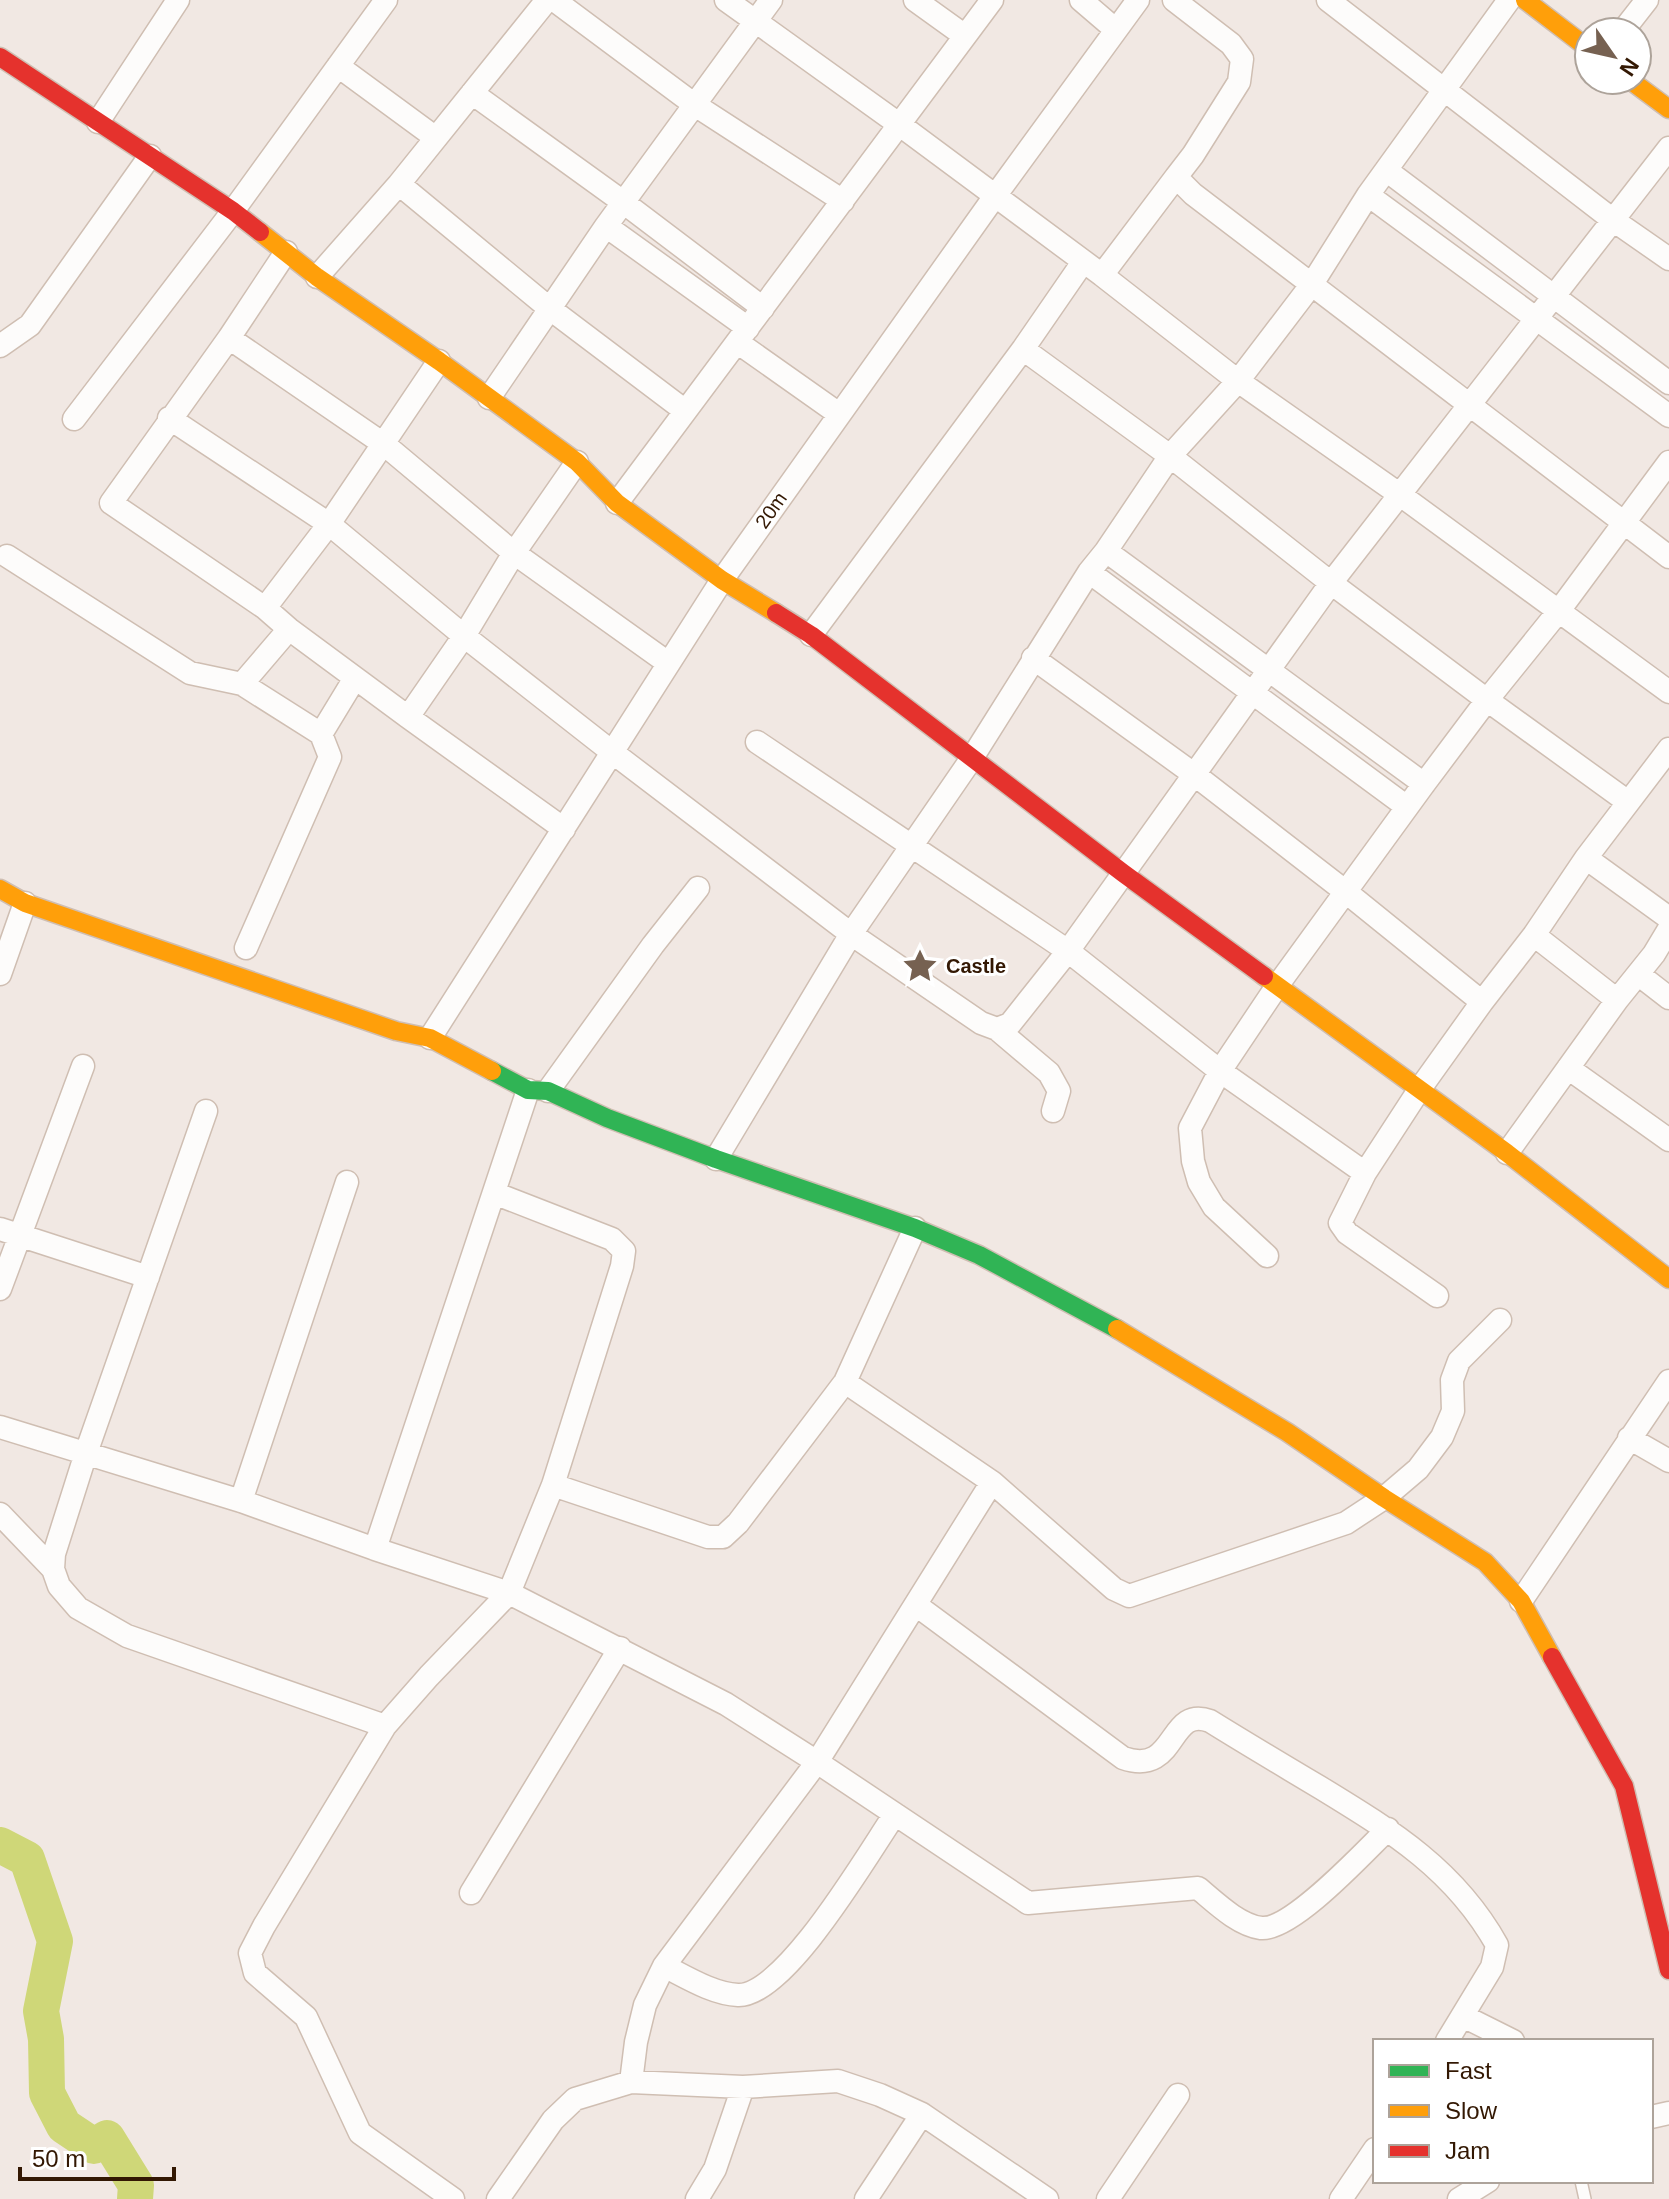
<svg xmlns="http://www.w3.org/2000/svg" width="1669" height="2199" font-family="Helvetica,sans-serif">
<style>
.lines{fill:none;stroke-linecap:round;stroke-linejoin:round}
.river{stroke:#cfd778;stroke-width:36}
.lane-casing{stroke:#cfbeb2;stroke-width:14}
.street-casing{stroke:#cfbeb2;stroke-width:25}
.fast-casing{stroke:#cfbeb2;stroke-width:21}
.slow-casing{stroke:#cfbeb2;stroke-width:21}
.jam-casing{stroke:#cfbeb2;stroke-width:21}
.lane{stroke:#fdfcfb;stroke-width:11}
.street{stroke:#fdfcfb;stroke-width:22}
.fast{stroke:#30b455;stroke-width:18}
.slow{stroke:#ff9f0a;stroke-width:18}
.jam{stroke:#e5322d;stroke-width:18}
.labels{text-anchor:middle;stroke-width:6;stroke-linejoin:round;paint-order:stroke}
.street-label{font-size:20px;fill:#331803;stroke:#fff}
.poi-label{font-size:20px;font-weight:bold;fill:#331803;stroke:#fff;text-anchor:start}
</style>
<rect width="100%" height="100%" fill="#f1e8e3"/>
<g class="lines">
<path class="river" d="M0 1845 27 1859 55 1941 41 2011 46 2039 47 2093 64 2126 94 2146 107 2138 136 2185 135 2199"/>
<g class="lane-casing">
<path id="lane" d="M1581 2181 1585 2199"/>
</g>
<g class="street-casing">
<path id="street" d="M554 0 695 105 843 201
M726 0 900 125 1102 275 1238 381 1399 494 1669 692
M915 0 965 36
M1081 0 1116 30
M1174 0 1231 44 1242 59 1239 82 1193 155 1176 177 1193 194 1669 557
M1328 0 1613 220 1669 259
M1622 32 1647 0
M338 66 436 138
M472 93 623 202 763 308
M98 122 178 0
M1386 170 1669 383
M399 184 547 0
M1368 195 1669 416
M606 226 748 328
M286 252 229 338 111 503 265 608 289 629 408 717 564 829
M1102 275 1176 177
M317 277 399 184 549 308 684 410
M229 338 385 445 514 553 668 663
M737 342 839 414
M0 346 30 325 150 156
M1023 349 1170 456 1331 583 1487 700 1628 802
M489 398 606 226 771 0
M169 418 329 524 464 636 612 752 851 934 981 1023 997 1029 1049 1073 1059 1091 1053 1111
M74 419 233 211 386 0
M617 503 992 0
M1106 551 1424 784
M7 556 190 673 242 684 289 629
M1089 572 1407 807
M265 608 329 524 439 361
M811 635 1023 349 1083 262
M1033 658 1195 775 1346 892 1482 1002
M242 684 321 734
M408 717 464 636 514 553 577 462
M757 742 1068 951 1220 1071 1365 1173 1419 1090 1482 1002 1534 935 1586 858 1669 749
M1586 858 1669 918
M1534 935 1617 1000
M246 948 330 757 321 734 355 678
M0 974 25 903
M1638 974 1669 998
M997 1029 1010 1024 1068 951 1331 583 1669 148
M430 1038 722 580 995 196 1138 0
M1568 1068 1669 1140
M548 1091 653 945 698 888
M206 1111 86 1453 54 1554 53 1569 59 1586 78 1608 127 1636 385 1726
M1507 1153 1617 1000 1654 954 1669 929
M716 1159 851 934 972 758 1089 572 1106 551 1170 456 1238 381 1312 284 1368 195 1509 0
M1365 1173 1340 1223 1347 1233 1437 1296
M0 1229 148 1277
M1267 1256 1214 1207 1199 1182 1193 1161 1190 1128 1220 1071 1277 986 1424 784 1487 700 1558 612 1669 462
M0 1289 83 1066
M845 1382 992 1482 1114 1589 1129 1596 1346 1523 1384 1498 1418 1469 1442 1437 1453 1411 1452 1380 1459 1361 1500 1320
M0 1427 241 1501 375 1549 509 1593 726 1704 817 1762 1028 1903 1198 1888C1215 1902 1238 1925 1261 1928 1292 1931 1365 1851 1388 1829
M1629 1438 1669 1461
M553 1485 708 1537H723L738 1523 845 1382 915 1228
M241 1501 347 1182
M0 1514 53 1569
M375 1549 528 1090
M1521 1601 1669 1381
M916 1605 1123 1758C1178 1777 1167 1705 1210 1721 1247 1744 1284 1766 1321 1788 1393 1832 1455 1870 1497 1945L1492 1967 1447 2041
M471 1893 620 1648
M664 1966C686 1977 713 1994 738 1995 785 1997 869 1852 895 1814
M1463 2016 1513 2041
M631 2082 636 2042 645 2005 664 1966 817 1762 992 1482
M922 2114 1047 2199
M1651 2117 1669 2113
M453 2199 360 2133 306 2017 255 1973 250 1953 264 1926 385 1726 429 1676 509 1593 553 1485 622 1266 624 1251 612 1239 494 1193
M498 2199 553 2120 575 2099 631 2082 743 2087 838 2081 880 2095 922 2114 866 2199
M697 2199 715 2169 743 2087
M1108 2199 1178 2095
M1341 2199 1375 2149
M1459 2199 1488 2181"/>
</g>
<g class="fast-casing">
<path id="fast" d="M492 1071 528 1090 548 1091 607 1118 716 1159 915 1228 979 1255 1117 1329"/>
</g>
<g class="slow-casing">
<path id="slow" d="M1525 0 1589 49
M1630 80 1669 109
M260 232 317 277 439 361 577 462 617 503 722 580 776 613
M0 889 25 903 396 1031 430 1038 492 1071
M1264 976 1507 1153 1669 1279
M1117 1329 1287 1432 1384 1498 1485 1562 1521 1601 1552 1657"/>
</g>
<g class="jam-casing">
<path id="jam" d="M0 57 233 211 260 232
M776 613 811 635 1123 873 1264 976
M1552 1657 1624 1786 1669 1970"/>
</g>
<use href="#lane" class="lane"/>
<use href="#street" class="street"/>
<use href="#fast" class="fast"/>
<use href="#slow" class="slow"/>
<use href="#jam" class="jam"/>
</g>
<defs>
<g id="sight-bare" transform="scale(2.76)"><path d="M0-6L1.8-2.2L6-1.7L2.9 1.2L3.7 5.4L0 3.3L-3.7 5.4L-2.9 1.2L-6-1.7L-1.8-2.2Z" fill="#766151" stroke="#fff" stroke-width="2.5" paint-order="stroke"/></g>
</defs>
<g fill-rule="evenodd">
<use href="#sight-bare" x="920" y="966"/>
</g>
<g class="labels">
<g class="street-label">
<text transform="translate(771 510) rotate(-55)" y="7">20m</text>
</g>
<g class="poi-label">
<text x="946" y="973">Castle</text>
</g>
</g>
<rect x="1373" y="2039" width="280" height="144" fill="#ffffff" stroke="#ada39a" stroke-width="2"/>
<rect x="1389" y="2065" width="40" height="12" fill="#30b455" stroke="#ada39a" stroke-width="2"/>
<text x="1445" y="2079" font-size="24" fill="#331803">Fast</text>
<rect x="1389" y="2105" width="40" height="12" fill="#ff9f0a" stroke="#ada39a" stroke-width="2"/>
<text x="1445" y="2119" font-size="24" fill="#331803">Slow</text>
<rect x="1389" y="2145" width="40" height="12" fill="#e5322d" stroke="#ada39a" stroke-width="2"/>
<text x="1445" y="2159" font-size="24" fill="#331803">Jam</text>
<g transform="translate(1613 56) rotate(124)"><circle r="38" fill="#ffffff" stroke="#ada39a" stroke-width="2"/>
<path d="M0-6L14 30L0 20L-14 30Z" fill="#766151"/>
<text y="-12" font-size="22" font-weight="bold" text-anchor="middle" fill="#331803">N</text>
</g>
<path d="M20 2167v12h154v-12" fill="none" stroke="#331803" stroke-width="4"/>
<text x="32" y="2167" font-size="24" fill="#331803" stroke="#ffffff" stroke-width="6" paint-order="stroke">50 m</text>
</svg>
